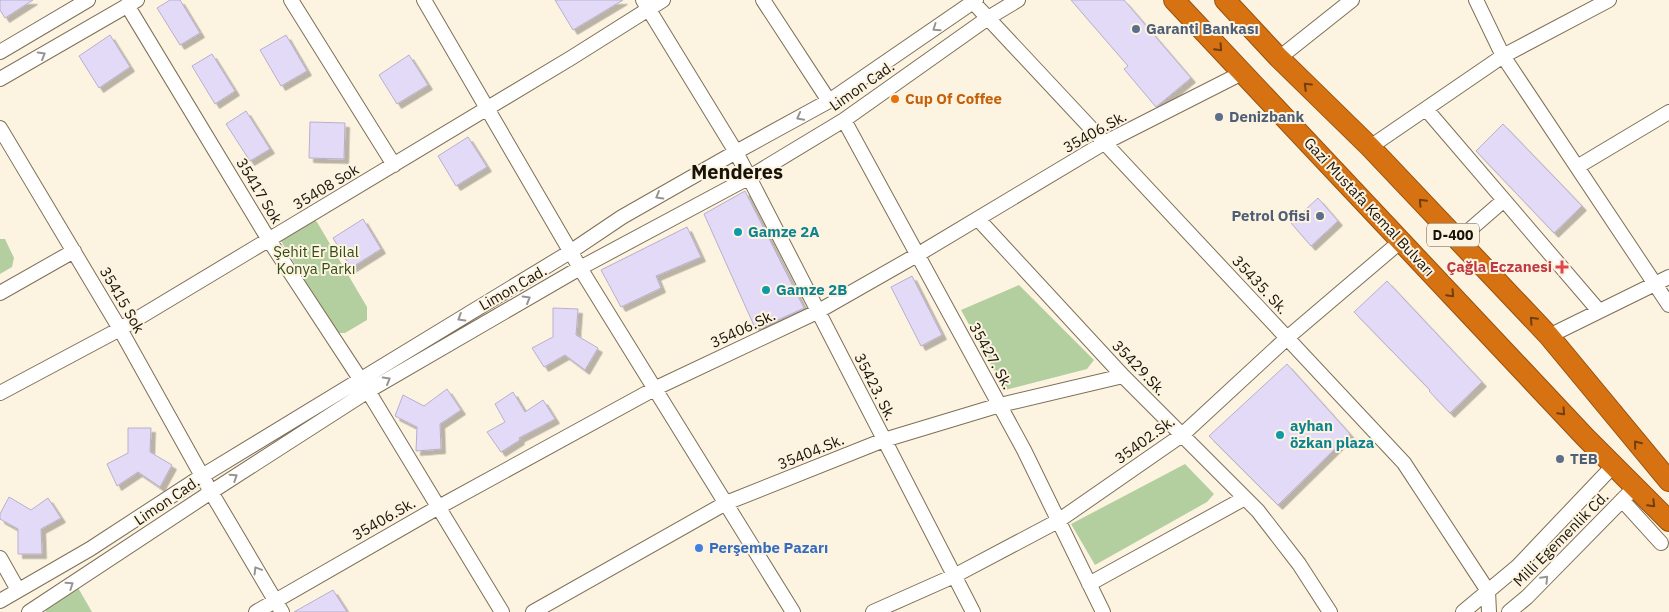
<svg xmlns="http://www.w3.org/2000/svg" width="1669" height="612" font-family="'IBM Plex Sans',sans-serif">
<style>
.green{fill:#b4cf9f}
.building{fill:#e3daf8;stroke:#b8afcc;filter:url(#shadow)}
.lines{fill:none;stroke-linecap:round;stroke-linejoin:round}
.minor-casing{stroke:#7e7056;stroke-width:16}
.highway-casing{stroke:#94510f;stroke-width:22}
.minor{stroke:#fff;stroke-width:14}
.highway{stroke:#d77213;stroke-width:20}
.oneway{stroke:#979590}
.oneway2{stroke:#6e3e0d}
.service-dot{fill:#5c6f8a;stroke:#fdf3e1;stroke-width:2}
.food-dot{fill:#e8710a;stroke:#fdf3e1;stroke-width:2}
.culture-dot{fill:#0f9aa8;stroke:#fdf3e1;stroke-width:2}
.health-dot{fill:#e0444e;stroke:#fdf3e1;stroke-width:2}
.shop-dot{fill:#3f7fe0;stroke:#fdf3e1;stroke-width:2}
.labels{text-anchor:middle;stroke-width:4;stroke-linejoin:round;paint-order:stroke}
.shield{fill:#fdf3e1;stroke:#5d5649;stroke-width:1}
.shield-label{font-size:14px;font-weight:bold;fill:#181308}
.service-label{font-size:15px;font-weight:bold;fill:#4e5e75;stroke:#fdf3e1;text-anchor:start}
.street-label{font-size:15px;fill:#181308;stroke:#fdf3e1}
.food-label{font-size:15px;font-weight:bold;fill:#c56008;stroke:#fdf3e1;text-anchor:start}
.culture-label{font-size:15px;font-weight:bold;fill:#0d838f;stroke:#fdf3e1;text-anchor:start}
.park-label{font-size:15px;fill:#314e14;stroke:#fdf3e1}
.health-label{font-size:15px;font-weight:bold;fill:#be3a42;stroke:#fdf3e1;text-anchor:end}
.shop-label{font-size:15px;font-weight:bold;fill:#366cbe;stroke:#fdf3e1;text-anchor:start}
.district-label{font-size:20px;font-weight:bold;fill:#181308;stroke:#fdf3e1}
</style>
<defs>
<filter id="shadow"><feDropShadow dx="4.5" dy="4.5" stdDeviation="0" flood-color="#0004"/></filter>
</defs>
<rect width="100%" height="100%" fill="#fdf3e1"/>
<path class="green" d="M311 218 317 222 367 307V320L345 333H338L330 323 281 241 283 235Z
M0 239H5L14 258 12 267 0 274Z
M1019 285 1094 360 1087 369 1005 390 961 310Z
M1185 464 1214 494 1207 502 1095 565 1071 524Z
M77 586 92 612H46L45 607Z"/>
<path class="building" d="M0 0H33L5 18 0 10Z
M170 0H180L200 33 180 45 157 8Z
M555 0H623L573 30Z
M1071 0H1124L1191 78 1156 107 1124 69 1128 66Z
M110 35 130 67 99 88 79 56Z
M286 35 307 71 281 86 260 50Z
M212 54 235 91 215 104 192 66Z
M409 55 428 85 397 104 379 75Z
M246 111 270 149 250 161 226 124Z
M310 122 345 123 344 159 309 158Z
M1503 124 1582 206 1554 233 1476 151Z
M468 137 487 167 456 186 438 156Z
M745 191 804 308 756 330 704 214Z
M1318 198 1338 221 1311 246 1291 223Z
M363 219 381 249 351 268 333 238Z
M687 227 701 257 656 276 661 288 621 307 601 270Z
M912 276 942 335 921 346 891 287Z
M1387 281 1482 382 1450 413 1429 391 1430 390 1354 312Z
M553 308 578 309 576 335 598 348 585 370 565 355 544 367 532 348 553 337Z
M1287 364 1350 434 1278 505 1209 436Z
M447 389 461 410 440 424 441 449 416 451 417 427 395 416 403 395 424 406Z
M513 392 525 412 543 400 555 419 519 438 520 440 501 452 487 432 505 422 495 404Z
M128 428H151L150 452 172 465 160 487 138 472 117 486 107 464 128 453Z
M9 497 31 510 48 498 61 518 41 529 42 554H18V529L0 519V514Z
M333 590 347 612H294Z"/>
<g class="lines">
<g class="minor-casing">
<path id="minor" d="M291 0 394 165
M424 0 580 268 793 612
M643 0 736 152 973 612
M763 0 829 101
M971 0 1404 463 1488 591 1489 612
M1476 0 1503 56 1669 305
M127 5 269 240 368 391 502 612
M0 52 88 0
M1279 58 1352 0
M0 79 137 0
M1426 109 1599 311
M844 120 1024 450 1103 612
M0 128 120 329 211 492 282 612
M1370 147 1503 56 1609 0
M1577 167 1669 112
M978 219 1123 376 1258 511 1299 564 1330 612
M1458 240 1504 200
M0 293 74 251
M1549 336 1669 277
M0 393 120 329 571 58 663 0
M1622 500 1661 543
M0 558 18 590
M1089 584 1245 498
M0 601 90 549 202 476 570 252 622 217 736 152 829 101 976 0
M29 612 211 492 368 391 580 268 748 178 844 120 988 18 1018 0
M256 612 437 508 656 388 817 312 917 255 1104 143 1242 73
M533 612 726 503 884 440 1000 405 1123 376
M873 612 954 576 1058 521 1182 435 1287 338 1401 241
M1463 612 1517 567 1614 465
M1509 612 1527 597 1635 487"/>
</g>
<g class="highway-casing">
<path id="highway" d="M1174 0 1585 437 1669 521
M1225 0 1279 58 1370 147 1549 336 1669 481"/>
</g>
<use href="#minor" class="minor"/>
<use href="#highway" class="highway"/>
</g>
<defs><path id="oneway-chevron" d="M-2-3.5L2.5 0L-2 3.5" fill="none" stroke-width="1.6" stroke-linecap="round" stroke-linejoin="round" transform="scale(1.25)"/></defs>
<g class="oneway">
<use href="#oneway-chevron" transform="translate(936 28) rotate(145)"/>
<use href="#oneway-chevron" transform="translate(42 55) rotate(-30)"/>
<use href="#oneway-chevron" transform="translate(800 117) rotate(152)"/>
<use href="#oneway-chevron" transform="translate(659 196) rotate(150)"/>
<use href="#oneway-chevron" transform="translate(527 299) rotate(-30)"/>
<use href="#oneway-chevron" transform="translate(461 318) rotate(149)"/>
<use href="#oneway-chevron" transform="translate(387 380) rotate(-30)"/>
<use href="#oneway-chevron" transform="translate(234 477) rotate(-33)"/>
<use href="#oneway-chevron" transform="translate(257 570) rotate(-121)"/>
<use href="#oneway-chevron" transform="translate(1545 579) rotate(-46)"/>
<use href="#oneway-chevron" transform="translate(70 585) rotate(-34)"/>
</g>
<g class="oneway2">
<use href="#oneway-chevron" transform="translate(1219 48) rotate(47)"/>
<use href="#oneway-chevron" transform="translate(1307 86) rotate(-136)"/>
<use href="#oneway-chevron" transform="translate(1422 202) rotate(-133)"/>
<use href="#oneway-chevron" transform="translate(1451 294) rotate(47)"/>
<use href="#oneway-chevron" transform="translate(1533 320) rotate(-133)"/>
<use href="#oneway-chevron" transform="translate(1562 412) rotate(47)"/>
<use href="#oneway-chevron" transform="translate(1637 444) rotate(-129)"/>
<use href="#oneway-chevron" transform="translate(1652 504) rotate(45)"/>
</g>
<g class="service-dot">
<circle cx="1136" cy="29" r="5"/>
<circle cx="1219" cy="117" r="5"/>
<circle cx="1320" cy="216" r="5"/>
<circle cx="1560" cy="459" r="5"/>
</g>
<circle class="food-dot" cx="895" cy="99" r="5"/>
<g class="culture-dot">
<circle cx="738" cy="232" r="5"/>
<circle cx="766" cy="290" r="5"/>
<circle cx="1280" cy="435" r="5"/>
</g>
<path class="health-dot" d="M1559.5 259.5h5v5h5v5h-5v5h-5v-5h-5v-5h5z"/>
<circle class="shop-dot" cx="699" cy="548" r="5"/>
<g class="labels">
<rect class="shield" x="1427" y="223.5" width="52" height="23" rx="4"/>
<g class="shield-label">
<text x="1453" y="240">D-400</text>
</g>
<g class="service-label">
<text x="1146" y="34">Garanti Bankası</text>
<text x="1229" y="122">Denizbank</text>
<text x="1310" y="221" text-anchor="end">Petrol Ofisi</text>
<text x="1570" y="464">TEB</text>
</g>
<g class="street-label">
<text transform="translate(862 86) rotate(-35)" y="5">Limon Cad.</text>
<text transform="translate(1095 132) rotate(-29)" y="5">35406.Sk.</text>
<text transform="translate(326 187) rotate(-31)" y="5">35408 Sok</text>
<text transform="translate(259 191) rotate(59)" y="5">35417 Sok</text>
<text transform="translate(1369 207) rotate(47)" y="5">Gazi Mustafa Kemal Bulvarı</text>
<text transform="translate(1260 285) rotate(47)" y="5">35435. Sk.</text>
<text transform="translate(513 288) rotate(-30)" y="5">Limon Cad.</text>
<text transform="translate(122 300) rotate(60)" y="5">35415 Sok</text>
<text transform="translate(743 329) rotate(-25)" y="5">35406.Sk.</text>
<text transform="translate(991 356) rotate(61)" y="5">35427. Sk.</text>
<text transform="translate(1139 368) rotate(46)" y="5">35429.Sk.</text>
<text transform="translate(875 387) rotate(63)" y="5">35423. Sk.</text>
<text transform="translate(1145 440) rotate(-36)" y="5">35402.Sk.</text>
<text transform="translate(811 452) rotate(-22)" y="5">35404.Sk.</text>
<text transform="translate(167 501) rotate(-34)" y="5">Limon Cad.</text>
<text transform="translate(384 519) rotate(-30)" y="5">35406.Sk.</text>
<text transform="translate(1561 539) rotate(-45)" y="5">Milli Egemenlik Cd.</text>
</g>
<g class="food-label">
<text x="905" y="104">Cup Of Coffee</text>
</g>
<g class="culture-label">
<text x="748" y="237">Gamze 2A</text>
<text x="776" y="295">Gamze 2B</text>
<text x="1290" y="431">ayhan<tspan x="1290" dy="17">özkan plaza</tspan></text>
</g>
<g class="park-label">
<text x="316" y="257">Şehit Er Bilal<tspan x="316" dy="17">Konya Parkı</tspan></text>
</g>
<g class="health-label">
<text x="1552" y="272">Çağla Eczanesi</text>
</g>
<g class="shop-label">
<text x="709" y="553">Perşembe Pazarı</text>
</g>
<g class="district-label">
<text x="737" y="179">Menderes</text>
</g>
</g>
</svg>
